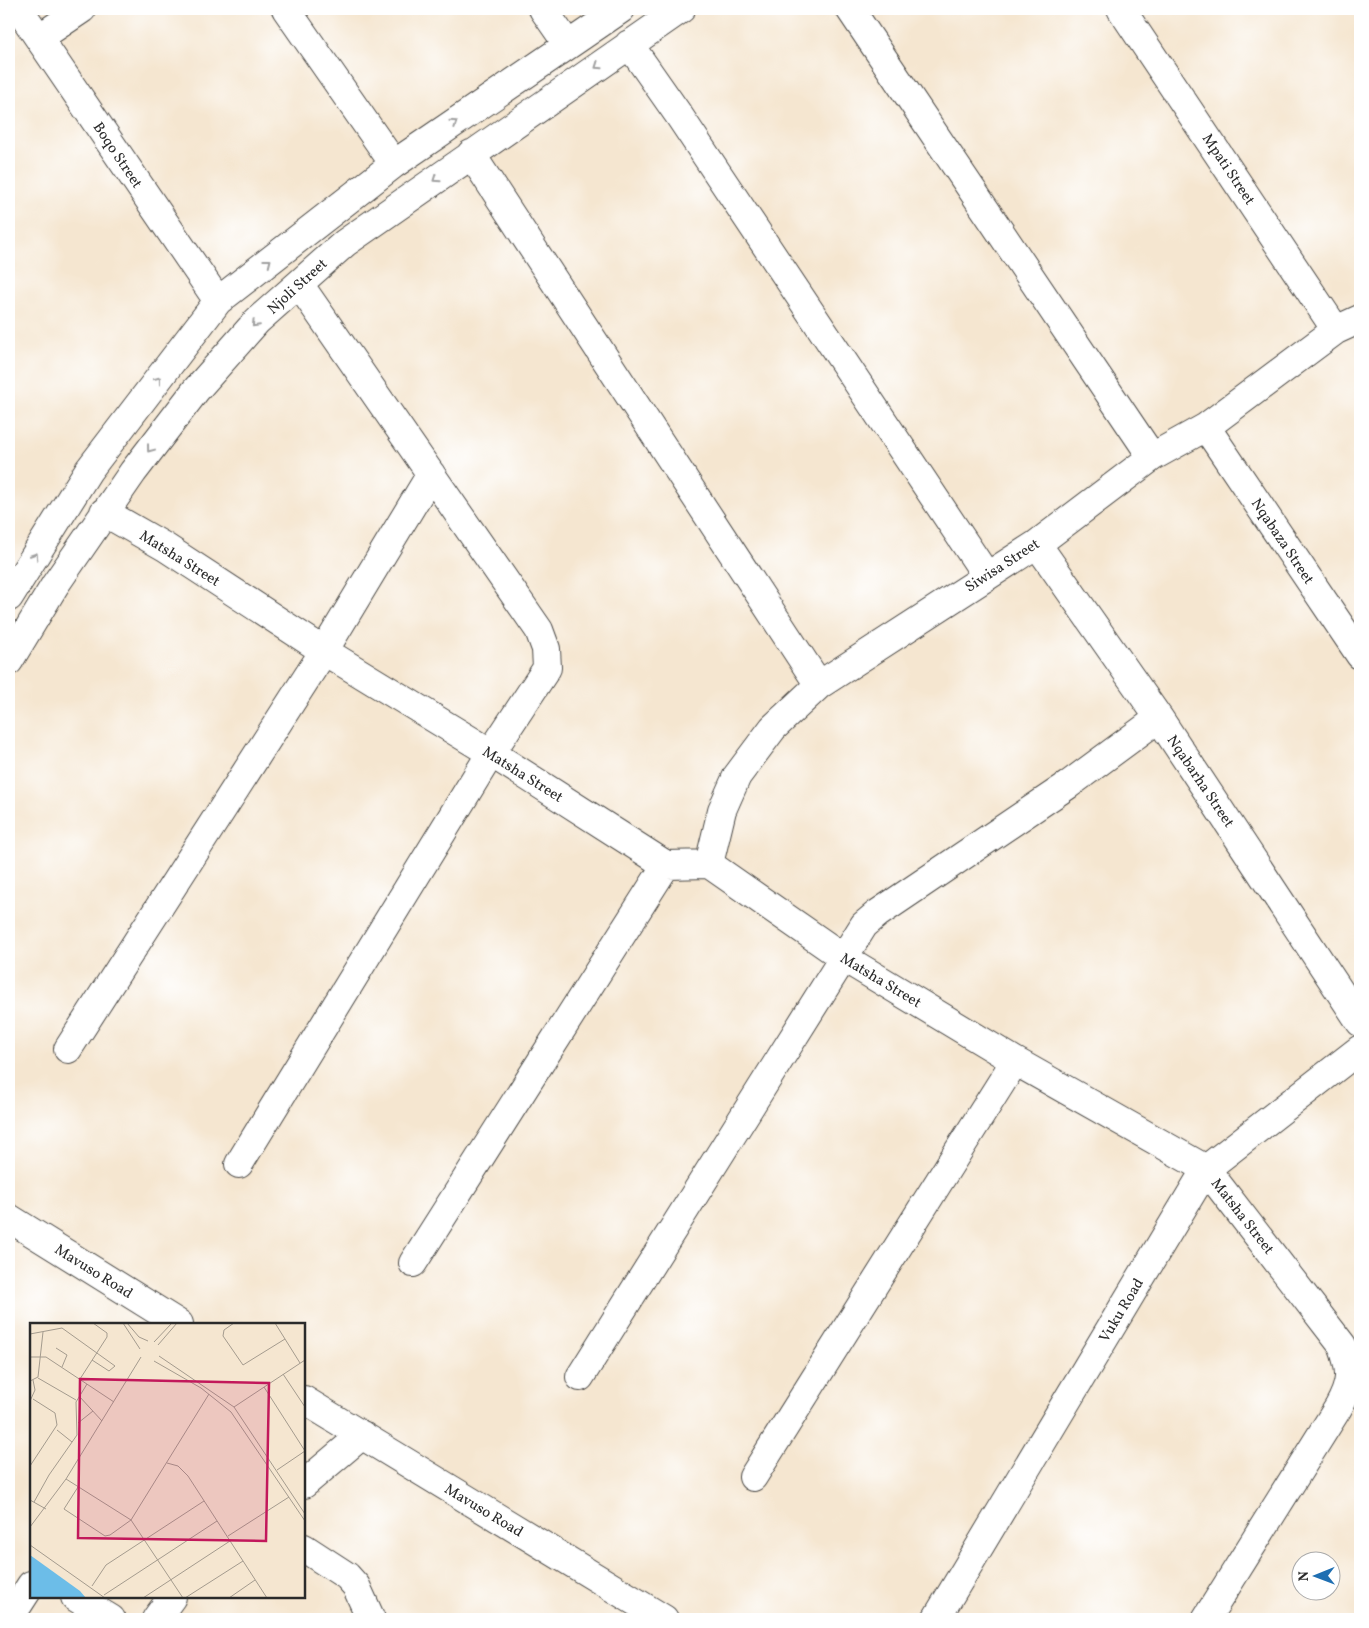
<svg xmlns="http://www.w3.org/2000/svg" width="1369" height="1628" font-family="Vollkorn,serif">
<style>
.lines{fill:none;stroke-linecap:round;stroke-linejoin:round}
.minor-casing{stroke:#494744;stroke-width:30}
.minor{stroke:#fff;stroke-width:28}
.oneway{stroke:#a0a0a0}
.labels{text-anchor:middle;stroke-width:4;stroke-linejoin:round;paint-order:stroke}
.street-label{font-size:15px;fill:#2b2b2b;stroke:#fff}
.inset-road{fill:none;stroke:#a49b8e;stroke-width:1}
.view{fill:#c2185b;fill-opacity:0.15;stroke:#c2185b;stroke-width:2.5}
.inset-edge{fill:none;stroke:#2b2b2b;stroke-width:2.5}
</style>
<rect width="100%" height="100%" fill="#fff"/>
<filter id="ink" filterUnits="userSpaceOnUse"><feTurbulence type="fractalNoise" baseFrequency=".02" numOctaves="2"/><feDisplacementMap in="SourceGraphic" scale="10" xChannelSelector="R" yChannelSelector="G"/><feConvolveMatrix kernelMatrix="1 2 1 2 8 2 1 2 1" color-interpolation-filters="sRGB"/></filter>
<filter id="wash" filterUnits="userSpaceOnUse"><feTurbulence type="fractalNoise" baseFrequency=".0096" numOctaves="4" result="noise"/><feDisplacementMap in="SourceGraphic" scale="20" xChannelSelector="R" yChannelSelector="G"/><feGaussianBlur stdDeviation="1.12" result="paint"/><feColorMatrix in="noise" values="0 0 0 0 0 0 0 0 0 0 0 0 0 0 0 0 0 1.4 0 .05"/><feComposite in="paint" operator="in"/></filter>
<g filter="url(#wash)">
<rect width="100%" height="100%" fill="#f5e6d0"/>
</g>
<g filter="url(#ink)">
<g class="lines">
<g class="minor-casing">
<path id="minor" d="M19 9 218 301
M286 9 394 164
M543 9 568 45
M850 9 1152 457
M1121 9 1336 330
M39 38 82 9
M629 44 678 114 986 575
M471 154 819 685
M1206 427 1360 655
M104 512 165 547 324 651 491 753 666 865 709 864 844 958 1015 1061 1206 1169 1342 1345C1352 1372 1352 1383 1338 1408L1206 1619
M1037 544 1159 718 1360 1022
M9 597 88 471 218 301 394 164 621 9
M9 661 55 585 133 472 196 390 257 321 345 243 681 9
M709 864 722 810 737 776 773 728 819 685 1037 544 1152 457 1206 427 1336 330 1360 319
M68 1049 324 651 431 474
M239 1164 491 753 547 668 546 649 539 630 299 284
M9 1218 179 1324
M413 1263 666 865
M580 1377 864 925 877 914 1068 785 1159 718
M304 1400 664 1619
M753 1477 1015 1061
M304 1484 362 1435
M304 1548 347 1576 356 1586 371 1619
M75 1597 111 1619
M9 1619 31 1585
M156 1619 172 1597
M936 1619 1206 1169 1360 1049"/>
</g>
<use href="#minor" class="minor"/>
</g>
<defs><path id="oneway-chevron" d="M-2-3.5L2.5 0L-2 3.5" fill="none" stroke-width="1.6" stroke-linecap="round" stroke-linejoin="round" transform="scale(1.25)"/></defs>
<g class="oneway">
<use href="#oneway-chevron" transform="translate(598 66) rotate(145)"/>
<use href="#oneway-chevron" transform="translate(454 123) rotate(-34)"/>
<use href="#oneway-chevron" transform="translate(436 179) rotate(145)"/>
<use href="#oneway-chevron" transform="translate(268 262) rotate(-38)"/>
<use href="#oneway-chevron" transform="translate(255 324) rotate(134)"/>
<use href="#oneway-chevron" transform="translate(158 380) rotate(-53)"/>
<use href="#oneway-chevron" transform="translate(150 449) rotate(127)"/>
<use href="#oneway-chevron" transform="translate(35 556) rotate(-58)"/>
</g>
</g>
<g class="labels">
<g class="street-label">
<text transform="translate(118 155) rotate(56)" y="5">Boqo Street</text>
<text transform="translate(1229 169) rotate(56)" y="5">Mpati Street</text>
<text transform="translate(297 286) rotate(-42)" y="5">Njoli Street</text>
<text transform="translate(1283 541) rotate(56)" y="5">Nqabaza Street</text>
<text transform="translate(180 558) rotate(32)" y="5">Matsha Street</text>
<text transform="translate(1002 565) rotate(-33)" y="5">Siwisa Street</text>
<text transform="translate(523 774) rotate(32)" y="5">Matsha Street</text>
<text transform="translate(1201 781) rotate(56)" y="5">Nqabarha Street</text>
<text transform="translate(881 980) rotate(31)" y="5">Matsha Street</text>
<text transform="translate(1243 1216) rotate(52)" y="5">Matsha Street</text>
<text transform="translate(94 1271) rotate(32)" y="5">Mavuso Road</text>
<text transform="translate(1121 1310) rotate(-59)" y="5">Vuku Road</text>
<text transform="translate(484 1510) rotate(31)" y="5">Mavuso Road</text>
</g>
</g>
<g transform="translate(30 1323)">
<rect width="275" height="275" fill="#f5e6d0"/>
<path d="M0 232 50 268 56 275H0Z" fill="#6cbde8"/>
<path class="inset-road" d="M93 0 110 26M97 0 109 14 118 18M204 0 194 7 193 13 213 42 255 16M245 0 270 40M0 11 32 5 85 43 79 48 62 37M124 19 142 0M128 22 147 0M26 25 37 32 32 44M129 33 204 84 275 191M0 34H16L84 79M124 38 171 65 201 89 275 198M253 51 275 84M8 55 46 77M50 56 77 14V10L63 0M0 58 8 54 13 9M234 64 275 128M49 73 72 98M0 78 5 67 3 57M204 84 275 37M48 100 63 88M27 107 42 119M137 140 148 143 158 153 237 275M0 143 27 102 25 90 3 76M247 147 275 128M36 156 101 197 153 275M48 164 34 186 75 213 80 212 101 197 179 71M0 177 16 186M4 179 19 152 47 112 46 79 57 61M0 204 36 156 111 34M198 213 259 174M0 222 75 275M62 263 76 242 174 178M74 272 187 198M113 275 200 218M155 275 213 238M199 275 225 257"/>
<path class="view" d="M50 56 239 60 236 218 48 215Z"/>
<rect width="275" height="275" class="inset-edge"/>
</g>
<rect width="1369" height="1628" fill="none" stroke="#fff" stroke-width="30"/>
<g transform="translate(1316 1576) rotate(269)"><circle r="24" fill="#ffffff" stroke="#aaaaaa"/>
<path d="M0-4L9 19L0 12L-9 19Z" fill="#1f6fb2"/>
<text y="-8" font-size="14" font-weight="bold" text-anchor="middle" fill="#2b2b2b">N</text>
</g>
</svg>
